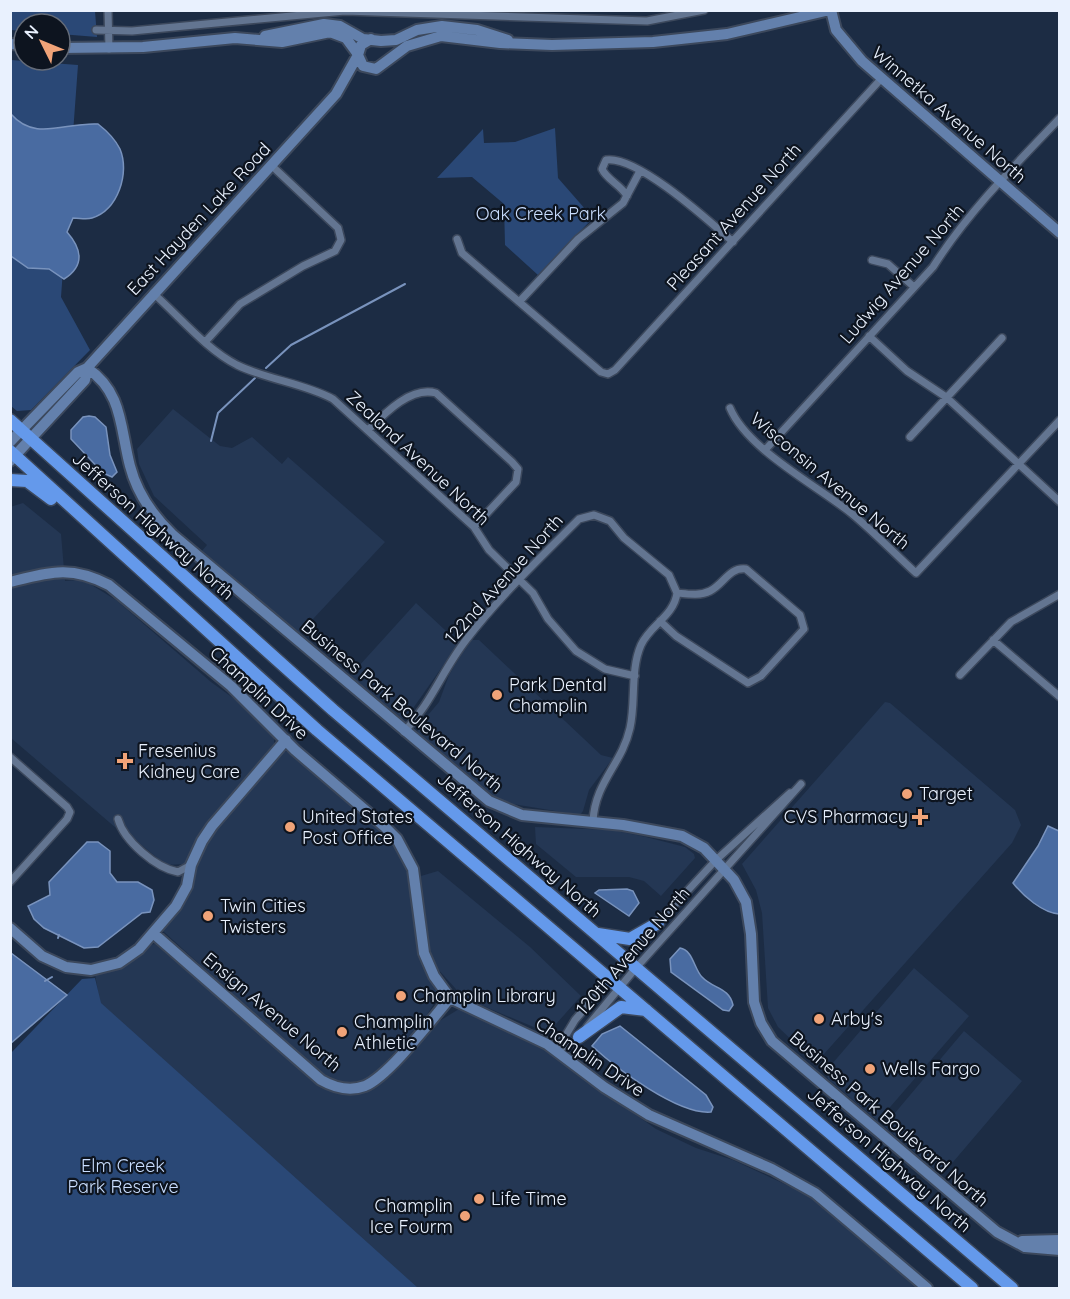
<svg xmlns="http://www.w3.org/2000/svg" width="1070" height="1299" font-family="Quicksand,sans-serif">
<style>
.built{fill:#243754}
.green{fill:#2a4876}
.water{fill:#496ba1;stroke:#7993bd;stroke-width:1.5}
.lines{fill:none;stroke-linecap:round;stroke-linejoin:round}
.stream{stroke:#7993bd;stroke-width:2}
.street-casing{stroke:#3c485c;stroke-width:10}
.secondary-casing{stroke:#3c485c;stroke-width:14}
.highway-casing{stroke:#3c485c;stroke-width:15}
.street{stroke:#637591;stroke-width:7}
.secondary{stroke:#6380ac;stroke-width:10}
.highway{stroke:#6499eb;stroke-width:12}
.poi-dot{fill:#f0a378;stroke:#0d141f;stroke-width:2}
.labels{text-anchor:middle;stroke-width:4.5;stroke-linejoin:round;paint-order:stroke}
.street-label{font-size:18px;fill:#e9f1fe;stroke:#0d141f}
.park-label{font-size:18px;fill:#c9ddfe;stroke:#0d141f}
.poi-label{font-size:18px;fill:#e9f1fe;stroke:#0d141f;text-anchor:start}
</style>
<rect width="100%" height="100%" fill="#1c2c44"/>
<path class="built" d="M173 409 220 446 232 448 252 437 282 464 288 457 385 542 299 634 201 552 207 545 154 496 139 464 137 449Z
M23 503 61 534 65 581 78 580 90 584 116 600 211 682 240 703 274 737V744L202 831 185 864 166 865 118 826 116 828 11 738 10 507Z
M416 603 459 643 409 714 402 719 395 718 348 678Z
M470 640H479L601 755 613 758 589 790 583 811 580 815 501 802 489 795 417 737 418 727 439 702 449 675Z
M885 702 890 703 1015 810 1021 825 1012 843 816 1063 778 1027 768 1008 762 913 756 890 742 864Z
M284 751 290 753 386 835 400 851 407 866 412 888 421 954 427 974 438 991V997L425 1018 374 1075 359 1083 343 1084 330 1080 318 1072 163 931 188 892 202 849 210 835Z
M535 827 612 830 646 837 685 847 694 854 695 858 661 896 644 881 629 877H576L536 844Z
M438 871 530 947 581 996 548 1033 464 998 436 967 430 950 421 876Z
M155 944 312 1079 327 1089 339 1093 371 1089 382 1081 433 1025 459 1009 544 1050 656 1129 696 1148 733 1160 806 1194 920 1288H336L274 1161 100 1003 95 974 119 969 149 945Z
M914 968 969 1016 878 1121 828 1079 826 1071Z
M964 1031 1022 1081 942 1175 884 1126Z"/>
<path class="green" d="M11 11H95L97 37 60 34V24H24V31L11 30Z
M11 60 78 65 61 297 90 350 31 410 17 411 11 406Z
M555 128 558 178 593 218 538 275 505 245 504 204 472 177 437 178 483 129 484 143 515 142Z
M95 978 101 1003 418 1288H11V1053L82 979Z"/>
<path class="water" d="M11 114C35 142 65 122 98 124 107 131 115 139 120 149 130 173 118 210 92 218 86 220 80 218 73 218L67 232C81 248 86 265 64 279L49 269 28 268 11 256Z
M89 416 95 417 106 427 110 455 117 472 112 477 103 473 71 439V430L83 417Z
M1048 826 1059 831V914C1043 913 1023 896 1013 883L1038 846Z
M87 842H98L110 851V873L117 882H138L152 890 154 900 150 912 142 913 98 947 84 948 44 928 34 919 28 906 50 895 49 882Z
M627 889 633 891 639 903 629 916 595 893 599 890Z
M680 948C693 950 694 969 702 977 713 989 729 987 733 1005L729 1011 723 1010 671 972 670 959Z
M11 953 67 995 11 1043Z
M620 1026 706 1095 713 1107 711 1112C678 1115 616 1068 592 1046L602 1034Z"/>
<g class="lines">
<path class="stream" d="M266 368 291 345 405 284
M211 441 218 413 255 378
M58 938 59 935
M45 981 52 977"/>
<g class="street-casing">
<path id="street" d="M108 10 109 49
M96 30 132 31 345 11 647 21 704 10
M627 196C621 185 607 180 602 169L606 160C637 155 709 221 733 242
M457 239 462 253 601 372 608 374 615 370 881 79
M872 260 888 264 914 287
M153 293C180 317 206 349 237 365 268 380 303 383 333 399L474 527 489 550 533 593 548 619 576 651 605 669 635 676
M519 302 578 239 623 203 640 171
M869 336 907 371 946 397 1060 502
M206 341 240 304 303 266 335 251 341 240 338 228 271 165
M730 408C747 449 816 485 851 513 873 531 894 553 916 573L1060 420
M368 430C385 413 411 386 436 393L512 462 518 469 516 482 474 527
M910 437 1002 338
M766 449 933 267C968 212 1015 165 1060 118
M660 621 676 636 748 683 761 676 804 629 800 615 746 569C729 567 724 584 710 591 700 596 688 594 677 593
M993 640 1060 697
M960 675 1011 622 1060 594
M404 732C432 702 442 671 466 640 499 597 540 558 579 519L594 515 610 521 624 538 669 575 677 593C674 616 650 625 641 645 630 670 636 702 630 728 622 764 595 782 593 821
M10 757 67 807 70 812 67 819 10 882
M118 819C124 841 156 868 178 872L191 865
M657 924 716 860 790 793
M587 1027 635 969 801 784
M557 1050 574 1042 580 1036
M557 1050 575 1020 650 932"/>
</g>
<g class="secondary-casing">
<path id="secondary" d="M831 10 836 30 862 61 1060 233
M265 36 324 24 340 26 363 39 381 41 396 40 417 30 442 26 477 30 508 40
M371 39 361 45 358 55 363 66 376 69 407 46 441 36 500 43 552 45 653 42 727 34 830 10
M10 44 24 45
M60 48 143 47 235 38 282 42 330 32 346 38 357 53
M87 368C123 392 120 428 130 466 137 493 153 516 173 535L489 801 522 815 623 825 682 836 704 848 734 880 746 902 751 934 754 1002 761 1023 772 1041 997 1232 1025 1247 1060 1250
M10 442 78 372 87 368 336 94 358 55
M10 461 85 380 87 368
M10 582C50 572 71 565 109 585L231 686 295 750 385 827 397 839 413 869 424 953 434 976 450 998 547 1044 604 1087 649 1115 772 1169 815 1193 927 1288
M10 928 42 956 66 967 91 970 119 963 139 949 176 906 187 886 191 865 202 841 212 826 286 740
M153 933 321 1080C335 1088 349 1092 365 1086 389 1076 432 1019 450 998
M1022 1241 1060 1240"/>
</g>
<g class="highway-casing">
<path id="highway" d="M10 420 333 710 1012 1288
M10 451 317 730 972 1288
M10 480 27 481 51 499
M598 934 630 939 658 923
M579 1037 621 1007 646 1010"/>
</g>
<use href="#street" class="street"/>
<use href="#secondary" class="secondary"/>
<use href="#highway" class="highway"/>
</g>
<g class="poi-dot">
<circle cx="497" cy="695" r="6"/>
<path d="M122 752h6v6h6v6h-6v6h-6v-6h-6v-6h6z"/>
<circle cx="907" cy="794" r="6"/>
<path d="M917 808h6v6h6v6h-6v6h-6v-6h-6v-6h6z"/>
<circle cx="290" cy="827" r="6"/>
<circle cx="208" cy="916" r="6"/>
<circle cx="401" cy="996" r="6"/>
<circle cx="819" cy="1019" r="6"/>
<circle cx="342" cy="1032" r="6"/>
<circle cx="870" cy="1069" r="6"/>
<circle cx="479" cy="1199" r="6"/>
<circle cx="465" cy="1216" r="6"/>
</g>
<g class="labels">
<g class="street-label">
<text transform="translate(949 115) rotate(41)" y="6">Winnetka Avenue North</text>
<text transform="translate(734 217) rotate(-48)" y="6">Pleasant Avenue North</text>
<text transform="translate(199 219) rotate(-47)" y="6">East Hayden Lake Road</text>
<text transform="translate(902 274) rotate(-49)" y="6">Ludwig Avenue North</text>
<text transform="translate(418 458) rotate(43)" y="6">Zealand Avenue North</text>
<text transform="translate(830 481) rotate(40)" y="6">Wisconsin Avenue North</text>
<text transform="translate(153 526) rotate(42)" y="6">Jefferson Highway North</text>
<text transform="translate(504 579) rotate(-48)" y="6">122nd Avenue North</text>
<text transform="translate(259 693) rotate(43)" y="6">Champlin Drive</text>
<text transform="translate(402 706) rotate(40)" y="6">Business Park Boulevard North</text>
<text transform="translate(519 845) rotate(41)" y="6">Jefferson Highway North</text>
<text transform="translate(633 951) rotate(-49)" y="6">120th Avenue North</text>
<text transform="translate(272 1012) rotate(40)" y="6">Ensign Avenue North</text>
<text transform="translate(590 1057) rotate(34)" y="6">Champlin Drive</text>
<text transform="translate(889 1119) rotate(41)" y="6">Business Park Boulevard North</text>
<text transform="translate(889 1160) rotate(41)" y="6">Jefferson Highway North</text>
</g>
<g class="park-label">
<text x="541" y="220">Oak Creek Park</text>
<text x="123" y="1172">Elm Creek<tspan x="123" dy="21">Park Reserve</tspan></text>
</g>
<g class="poi-label">
<text x="509" y="691">Park Dental<tspan x="509" dy="21">Champlin</tspan></text>
<text x="138" y="757">Fresenius<tspan x="138" dy="21">Kidney Care</tspan></text>
<text x="919" y="800">Target</text>
<text x="302" y="823">United States<tspan x="302" dy="21">Post Office</tspan></text>
<text x="908" y="823" text-anchor="end">CVS Pharmacy</text>
<text x="220" y="912">Twin Cities<tspan x="220" dy="21">Twisters</tspan></text>
<text x="413" y="1002">Champlin Library</text>
<text x="831" y="1025">Arby's</text>
<text x="354" y="1028">Champlin<tspan x="354" dy="21">Athletic</tspan></text>
<text x="882" y="1075">Wells Fargo</text>
<text x="491" y="1205">Life Time</text>
<text x="453" y="1212" text-anchor="end">Champlin<tspan x="453" dy="21">Ice Fourm</tspan></text>
</g>
</g>
<rect width="1070" height="1299" fill="none" stroke="#e9f1fe" stroke-width="24"/>
<g transform="translate(42 42) rotate(313)"><circle r="28" fill="#0d141f" stroke="#656c78" stroke-width="1.5"/>
<path d="M0-4.5L10 22L0 15L-10 22Z" fill="#f0a378"/>
<text y="-9" font-size="16" font-weight="bold" text-anchor="middle" fill="#e9f1fe">N</text>
</g>
</svg>
